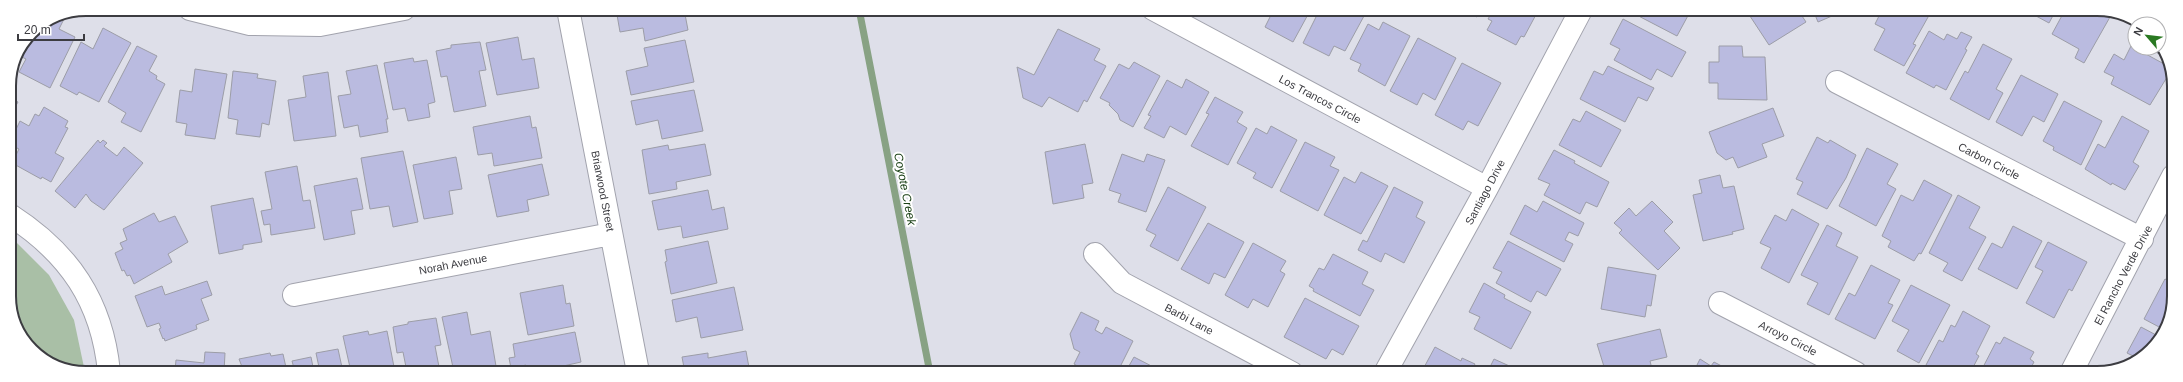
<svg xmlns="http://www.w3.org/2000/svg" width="2183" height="382" font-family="Helvetica,sans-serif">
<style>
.green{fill:#a9bfa6}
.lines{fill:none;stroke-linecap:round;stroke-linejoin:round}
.stream{stroke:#88a284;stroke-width:7}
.building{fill:#babbe0;stroke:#9c9da7}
.street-casing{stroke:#a2a3ad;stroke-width:24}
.street{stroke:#fff;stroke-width:22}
.labels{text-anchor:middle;stroke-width:4;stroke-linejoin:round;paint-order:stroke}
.street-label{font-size:11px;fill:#3c3c41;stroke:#fff}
.water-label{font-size:12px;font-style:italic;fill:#1a4016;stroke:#fff}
.rim{fill:none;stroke:#3c3c41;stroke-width:2}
</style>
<rect width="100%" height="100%" fill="#dedfe9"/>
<path class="green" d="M10 239 16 242 49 275 74 320 85 372H76L35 354 11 311Z"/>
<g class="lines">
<path class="stream" d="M859 9 930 373"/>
</g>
<path class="building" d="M616 9H684L688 30 645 41 643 28 620 32Z
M1311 9 1293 42 1265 27 1271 15 1262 10Z
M1320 9H1351L1364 16 1345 51 1334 46 1329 56 1303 43Z
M1462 9H1481L1477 17Z
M1494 9H1539L1524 37 1521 36 1516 45 1487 30 1492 21 1488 19Z
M1627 10H1691L1677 36Z
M1746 10H1798L1806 22 1769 45Z
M1813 10H1846L1818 22Z
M1882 10H1914L1917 11 1918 10H1932L1913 44 1916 45 1904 66 1874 50 1885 29 1875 24Z
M2025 10H2056L2049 23Z
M2065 10H2095L2110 17 2084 63 2075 58 2079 49 2052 34Z
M67 13 59 29 75 37 50 88 19 72 26 59 18 55 32 31 57 15Z
M1623 19 1686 52 1672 77 1657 69 1651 80 1614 60 1620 49 1610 44Z
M1383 22 1410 36 1385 86 1358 71 1361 64 1350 59 1368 24 1379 30Z
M103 28 131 43 99 102 79 92 77 95 60 86 81 42 93 49Z
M1058 29 1100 49 1094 60 1106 66 1087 102 1084 100 1078 112 1049 97 1042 107 1023 98 1017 67 1034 75Z
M2135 29V41L2130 38Z
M1929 31 1944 40 1947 34 1957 39 1961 32 1972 37 1965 49 1967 50 1946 90 1936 85 1934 88 1906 73Z
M518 37 522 60 534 58 539 88 497 95 486 43Z
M1418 38 1456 58 1435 100 1423 93 1417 105 1390 91Z
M685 40 694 82 631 95 626 71 648 66 644 48Z
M480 42 486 70 479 71 486 106 454 112 447 76 441 77 436 51 451 48V45Z
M1983 44 2012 59 1996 89 2003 93 1989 120 1950 99 1965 71 1968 73Z
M137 46 157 56 149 71 157 76 156 79 165 84 141 132 121 122 126 113 108 102Z
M1719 46H1742L1743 57H1765L1767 100 1718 99V83H1709V62H1719Z
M2131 46 2166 65H2169L2172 69 2150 105 2111 84 2114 77 2104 72 2114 54 2124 60Z
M2159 46 2165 57 2148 48H2159Z
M413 58 414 62 427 60 435 102 428 104 430 117 408 121 405 108 393 110 384 63Z
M1134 62 1160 76 1133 127 1120 120 1118 114 1109 105 1110 103 1100 98 1119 64 1129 69Z
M1462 63 1501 83 1478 126 1468 121 1463 130 1435 115Z
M377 65 388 119H386L388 132 360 137 358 125 344 128 338 96 351 94 346 71Z
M1608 66 1654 88 1647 101 1638 97 1625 122 1580 99 1594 71 1603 75Z
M195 69 227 74 215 139 185 135 187 124 176 122 180 90 192 92Z
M233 71 258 74 257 78 276 81 269 125 262 123 260 137 236 134 238 120 228 118Z
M328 72 336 136 294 141 288 100 306 97 303 76Z
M2021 75 2058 94 2044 122 2033 116 2022 136 1996 122Z
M1186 79 1209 92 1186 135 1170 126 1164 138 1144 128 1151 116 1148 115 1167 80 1182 88Z
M694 90 703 131 662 139 658 120 636 125 631 101Z
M9 95V97L18 102 9 118Z
M1215 97 1243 112 1237 122 1247 128 1228 165 1191 146 1209 114 1206 113Z
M2064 101 2102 121 2081 165 2053 150 2054 147 2043 141Z
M44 107 68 121 65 127 68 128 55 153 64 158 51 182 42 177 41 179 12 163 19 149 9 144 20 121 29 126 35 114 39 116Z
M1773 108 1784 136 1762 144 1767 157 1738 168 1733 157 1726 160 1717 153 1709 132Z
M1586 111 1621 130 1601 167 1559 145 1573 119 1580 122Z
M530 116 532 128 536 127 542 158 494 166 492 153 478 155 473 127Z
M2122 116 2149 131 2133 162 2139 166 2125 190 2112 183 2111 185 2085 169 2098 144 2105 148Z
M1271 126 1297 140 1272 188 1253 178 1256 173 1237 163 1256 128 1267 134Z
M1817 137 1828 143 1830 140 1856 155 1846 178 1827 209 1797 194 1803 182 1796 179Z
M98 140 100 143 103 140 107 143 104 146 117 156 124 147 143 163 104 210 91 201 86 194 75 208 55 191Z
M1305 142 1335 157 1330 166 1339 170 1318 211 1280 191Z
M705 144 711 175 676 182 677 189 649 194 642 150 668 145 669 150Z
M1085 144 1093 183 1082 185 1084 198 1053 204 1045 152Z
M1867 148 1898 164 1887 184 1896 189 1876 226 1839 206Z
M1554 150 1575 161 1574 163 1609 182 1597 207 1586 202 1580 214 1544 195 1550 184 1538 179Z
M403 151 418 222 393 227 389 206 370 209 361 158Z
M1122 154 1144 162 1147 154 1165 160 1146 212 1118 202 1121 194 1109 190Z
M456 157 462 189 449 191 453 214 424 219 413 165Z
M542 164 549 195 527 200 529 211 497 217 488 175Z
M297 166 303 201 310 200 315 228 271 235 270 224 264 225 261 211 272 209 265 172Z
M1361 172 1388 186 1361 234 1324 215 1344 177 1355 183Z
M1720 175 1723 188 1734 186 1744 229 1732 232 1733 234 1703 241 1693 195 1702 193 1699 180Z
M357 178 363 209 351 211 355 234 324 240 314 186Z
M1924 180 1952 195 1921 254 1919 253 1914 261 1888 247 1891 241 1882 236 1901 195 1913 201Z
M1168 187 1206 207 1178 261 1150 246 1156 235 1146 230Z
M1394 187 1423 202 1416 217 1425 222 1404 263 1385 253 1381 262 1358 250 1363 240 1367 242Z
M708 190 712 210 724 207 728 229 683 238 681 226 658 230 652 201Z
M1958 195 1980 207 1969 228 1986 237 1962 281 1943 271 1948 263 1929 253Z
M253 198 262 242 243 245V249L219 254 211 206Z
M1543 201 1584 223 1578 236 1569 232 1565 240 1573 244 1564 262 1510 234 1525 205 1537 212Z
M1652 201 1673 222 1664 231 1680 248 1658 270 1619 233 1622 230 1614 223 1629 208 1636 216Z
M1792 209 1819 224 1789 283 1761 268 1771 248 1760 243 1775 215 1786 221Z
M154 213 159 222 175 216 188 242 168 254 172 262 134 284 130 275 127 276 124 270 122 271 115 253 123 249 120 243 127 240 123 229Z
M1208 223 1244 242 1225 278 1214 273 1209 284 1181 269Z
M1827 225 1842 233 1836 246 1858 257 1829 315 1807 304 1818 283 1801 275Z
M2013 226 2042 241 2017 289 1978 269 1992 243 2002 248Z
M708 241 717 283 671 294 665 262 667 261 665 250Z
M1508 241 1561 269 1546 296 1537 291 1531 302 1496 283 1502 272 1493 268Z
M2048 242 2087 262 2072 291 2069 289 2054 318 2026 303 2043 271 2035 267Z
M1253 243 1286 261 1280 271 1285 274 1268 307 1253 299 1248 308 1225 295Z
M1333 254 1368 272 1362 284 1374 290 1360 316 1313 291 1314 289 1309 286 1319 268 1324 270Z
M1871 265 1900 280 1888 303 1893 305 1875 339 1835 319 1849 293 1855 296Z
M1608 267 1656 275 1651 306 1647 305 1645 317 1601 309Z
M2165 279 2173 283V306L2161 328 2144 319Z
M207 281 212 295 201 299 209 320 196 325 197 329 165 341 164 338 163 339 159 329 161 328 159 323 147 327 135 296 162 286 165 295Z
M1484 283 1505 295 1504 298 1531 312 1511 349 1474 329 1480 317 1469 312Z
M563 285 566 304 570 303 574 326 528 335 520 293Z
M1911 285 1950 305 1919 363 1897 351 1909 330 1892 321Z
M734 287 743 330 701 338 697 317 676 322 672 300Z
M1305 298 1359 326 1343 355 1332 349 1326 359 1284 337Z
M1963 311 1990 326 1976 354 1979 356 1970 373H1940L1926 365 1939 340 1943 342 1951 325 1955 327Z
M467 312 471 335 490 331 497 372H454L442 317Z
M1081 312 1099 321 1095 330 1102 334 1106 327 1133 341 1117 373H1090L1074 364 1080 352 1074 349 1070 334Z
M436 318 441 345 435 346 440 372H407L403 352 397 353 393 327 408 324V322Z
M2141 327 2158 336 2148 354 2137 358 2127 353Z
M1660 329 1667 357 1650 361 1653 373H1614V371L1606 373 1597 344Z
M368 331 369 335 387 331 395 372H351L343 336Z
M575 332 581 362 559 367 560 372H527L526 365 511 368 509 358 515 357 513 344Z
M2004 337 2034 352 2030 359 2034 362 2028 373H1980L1996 342 2000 344Z
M1435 347 1461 361 1462 358 1475 364 1470 373H1421Z
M338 349 343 372H318H320L316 353Z
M746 351 750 373H685L682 357 708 353V358Z
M205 352 225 353 224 372H173L174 370H175L176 360 204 363Z
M270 353 271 356 283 354 287 372H244L239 359Z
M311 357 314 372H295L292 361Z
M1134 357 1165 373H1125Z
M1494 359 1516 369 1514 373H1487Z
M1700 359 1711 366 1714 362 1735 373H1693Z"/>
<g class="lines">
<g class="street-casing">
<path id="street" d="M190 9 250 24 320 25 404 9
M568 9 638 372
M1153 9 1487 188
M1837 82 2142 239
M10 215C69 253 102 301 109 372
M1095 254 1122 283 1292 373
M294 295 611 234
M1720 303 1856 373
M1385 373 1487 188 1581 10
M2071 373 2173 176"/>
</g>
<use href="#street" class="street"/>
</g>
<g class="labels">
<g class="street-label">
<text transform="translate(1320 99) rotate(28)" y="4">Los Trancos Circle</text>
<text transform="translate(1989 161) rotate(27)" y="4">Carbon Circle</text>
<text transform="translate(603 191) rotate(79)" y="4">Briarwood Street</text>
<text transform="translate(1485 192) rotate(-62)" y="4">Santiago Drive</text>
<text transform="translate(453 264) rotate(-11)" y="4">Norah Avenue</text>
<text transform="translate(2123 275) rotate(-62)" y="4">El Rancho Verde Drive</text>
<text transform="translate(1189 319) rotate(28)" y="4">Barbi Lane</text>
<text transform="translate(1788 338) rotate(27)" y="4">Arroyo Circle</text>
</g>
<g class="water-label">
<text transform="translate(905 189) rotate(79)" y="4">Coyote Creek</text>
</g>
</g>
<path d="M0 0H2183V382H0ZM86 16H2097A70 70 0 0 1 2167 86V296A70 70 0 0 1 2097 366H86A70 70 0 0 1 16 296V86A70 70 0 0 1 86 16Z" fill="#fff" fill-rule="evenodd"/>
<path class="rim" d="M86 16H2097A70 70 0 0 1 2167 86V296A70 70 0 0 1 2097 366H86A70 70 0 0 1 16 296V86A70 70 0 0 1 86 16Z"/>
<g transform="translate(2147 36) rotate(298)"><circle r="19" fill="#ffffff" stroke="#b1b1b3"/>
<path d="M0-3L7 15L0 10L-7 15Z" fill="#2a7922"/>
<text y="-6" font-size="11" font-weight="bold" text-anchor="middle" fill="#3c3c41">N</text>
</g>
<path d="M18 34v6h66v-6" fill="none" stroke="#3c3c41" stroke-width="2"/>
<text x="24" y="34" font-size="12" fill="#3c3c41" stroke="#ffffff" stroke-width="3" paint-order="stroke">20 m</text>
</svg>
